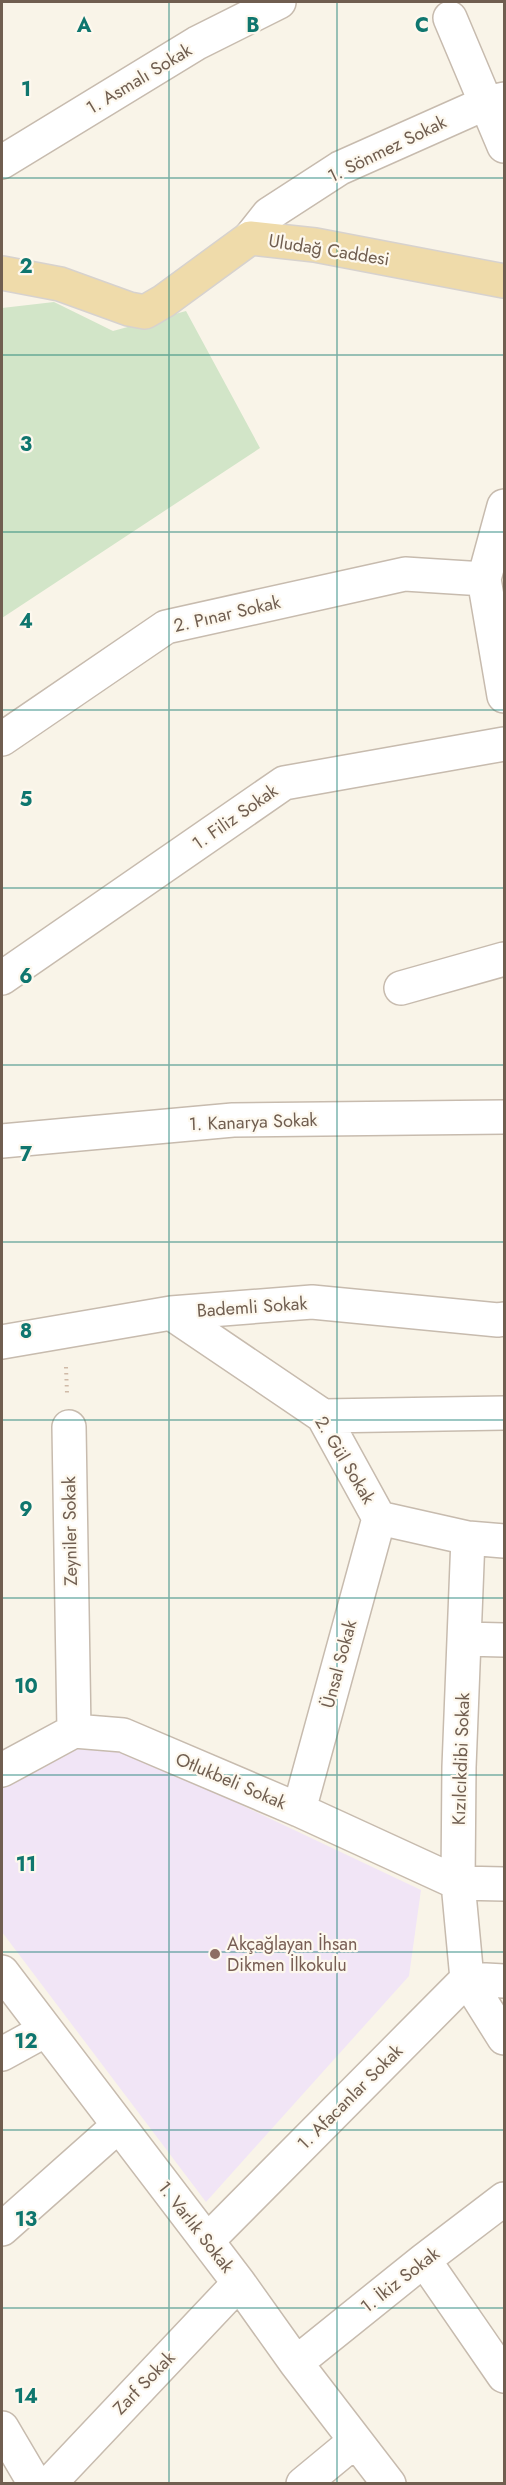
<svg xmlns="http://www.w3.org/2000/svg" width="506" height="2485" font-family="Jost,sans-serif">
<style>
.education{fill:#f1e5f6}
.green{fill:#d2e5c8}
.lines{fill:none;stroke-linecap:round;stroke-linejoin:round}
.minor-casing{stroke:#c7bbae;stroke-width:36}
.major-casing{stroke:#d7d2ce;stroke-width:36}
.path{stroke:#d0baa7;stroke-width:4;stroke-dasharray:1.5 4.5;stroke-linecap:butt}
.minor{stroke:#fff;stroke-width:33}
.major{stroke:#efdbaa;stroke-width:33}
.grid{fill:none;stroke:#0f766e;stroke-width:1.5;stroke-opacity:0.55}
.education-dot{fill:#8d6e63;stroke:#fdf8ee;stroke-width:2}
.labels{text-anchor:middle;stroke-width:4.5;stroke-linejoin:round;paint-order:stroke}
.street-label{font-size:18px;fill:#705e50;stroke:#fdf8ee}
.education-label{font-size:18px;fill:#785e54;stroke:#fdf8ee;text-anchor:start}
.grid-label{font-size:20px;text-anchor:middle;font-weight:bold;fill:#0f766e;stroke:#fdf8ee;stroke-width:4.5;stroke-linejoin:round;paint-order:stroke}
</style>
<rect width="100%" height="100%" fill="#f9f4e8"/>
<path class="education" d="M70 1748 129 1752 421 1890 409 1976 206 2202 2 1932V1774Z"/>
<path class="green" d="M54 302 113 331 186 311 260 448 2 618V308Z"/>
<g class="lines">
<g class="minor-casing">
<path id="minor" d="M450 18 504 146
M2 162 197 43 279 2
M250 238 269 214 340 168 486 103 504 99
M504 506 484 579 504 696
M2 739 166 627 405 574 484 579
M2 978 284 783 504 744
M401 988 504 959
M2 1141 233 1120 504 1117
M171 1313 323 1416 379 1518 468 1538 504 1541
M2 1342 171 1313 312 1302 498 1320 504 1319
M323 1416 504 1413
M69 1427 74 1731
M468 1538 459 1767 458 1883 467 1979 504 2038
M464 1639 504 1640
M2 1770 74 1731 123 1735 299 1810 458 1883 504 1884
M299 1810 379 1518
M2 1972 239 2283 296 2363 389 2484
M2 2054 44 2031
M2 2229 118 2126
M207 2241 467 1979 504 1981
M424 2260 504 2376
M296 2363 424 2260 504 2199
M2 2428 35 2484
M49 2484 239 2283
M303 2484 355 2441"/>
</g>
<g class="major-casing">
<path id="major" d="M2 273 60 284 129 309 145 312 164 301 250 238 315 245 504 281"/>
</g>
<path class="path" d="M66 1367 67 1393"/>
<use href="#minor" class="minor"/>
<use href="#major" class="major"/>
</g>
<path class="grid" d="M169 2V2484M337 2V2484M2 178H504M2 355H504M2 532H504M2 710H504M2 888H504M2 1065H504M2 1242H504M2 1420H504M2 1598H504M2 1775H504M2 1952H504M2 2130H504M2 2308H504"/>
<circle class="education-dot" cx="215" cy="1954" r="6"/>
<g class="labels">
<g class="street-label">
<text transform="translate(139 79) rotate(-31)" y="6">1. Asmalı Sokak</text>
<text transform="translate(387 149) rotate(-26)" y="6">1. Sönmez Sokak</text>
<text transform="translate(329 250) rotate(9)" y="6">Uludağ Caddesi</text>
<text transform="translate(227 614) rotate(-13)" y="6">2. Pınar Sokak</text>
<text transform="translate(235 817) rotate(-35)" y="6">1. Filiz Sokak</text>
<text transform="translate(253 1122) rotate(-2)" y="6">1. Kanarya Sokak</text>
<text transform="translate(252 1307) rotate(-4)" y="6">Bademli Sokak</text>
<text transform="translate(345 1460) rotate(59)" y="6">2. Gül Sokak</text>
<text transform="translate(70 1531) rotate(-91)" y="6">Zeyniler Sokak</text>
<text transform="translate(339 1664) rotate(-75)" y="6">Ünsal Sokak</text>
<text transform="translate(461 1759) rotate(-88)" y="6">Kızılcıkdibi Sokak</text>
<text transform="translate(231 1781) rotate(23)" y="6">Otlukbeli Sokak</text>
<text transform="translate(350 2097) rotate(-45)" y="6">1. Afacanlar Sokak</text>
<text transform="translate(196 2227) rotate(52)" y="6">1. Varlık Sokak</text>
<text transform="translate(400 2280) rotate(-38)" y="6">1. İkiz Sokak</text>
<text transform="translate(144 2383) rotate(-46)" y="6">Zarf Sokak</text>
</g>
<g class="education-label">
<text x="227" y="1950">Akçağlayan İhsan<tspan x="227" dy="21">Dikmen İlkokulu</tspan></text>
</g>
</g>
<g class="grid-label">
<text x="84" y="32">A</text>
<text x="253" y="32">B</text>
<text x="422" y="32">C</text>
<text x="26" y="96">1</text>
<text x="26" y="273">2</text>
<text x="26" y="451">3</text>
<text x="26" y="628">4</text>
<text x="26" y="806">5</text>
<text x="26" y="983">6</text>
<text x="26" y="1161">7</text>
<text x="26" y="1338">8</text>
<text x="26" y="1516">9</text>
<text x="26" y="1693">10</text>
<text x="26" y="1871">11</text>
<text x="26" y="2048">12</text>
<text x="26" y="2226">13</text>
<text x="26" y="2403">14</text>
</g>
<rect width="506" height="2485" fill="none" stroke="#705e50" stroke-width="6"/>
</svg>
